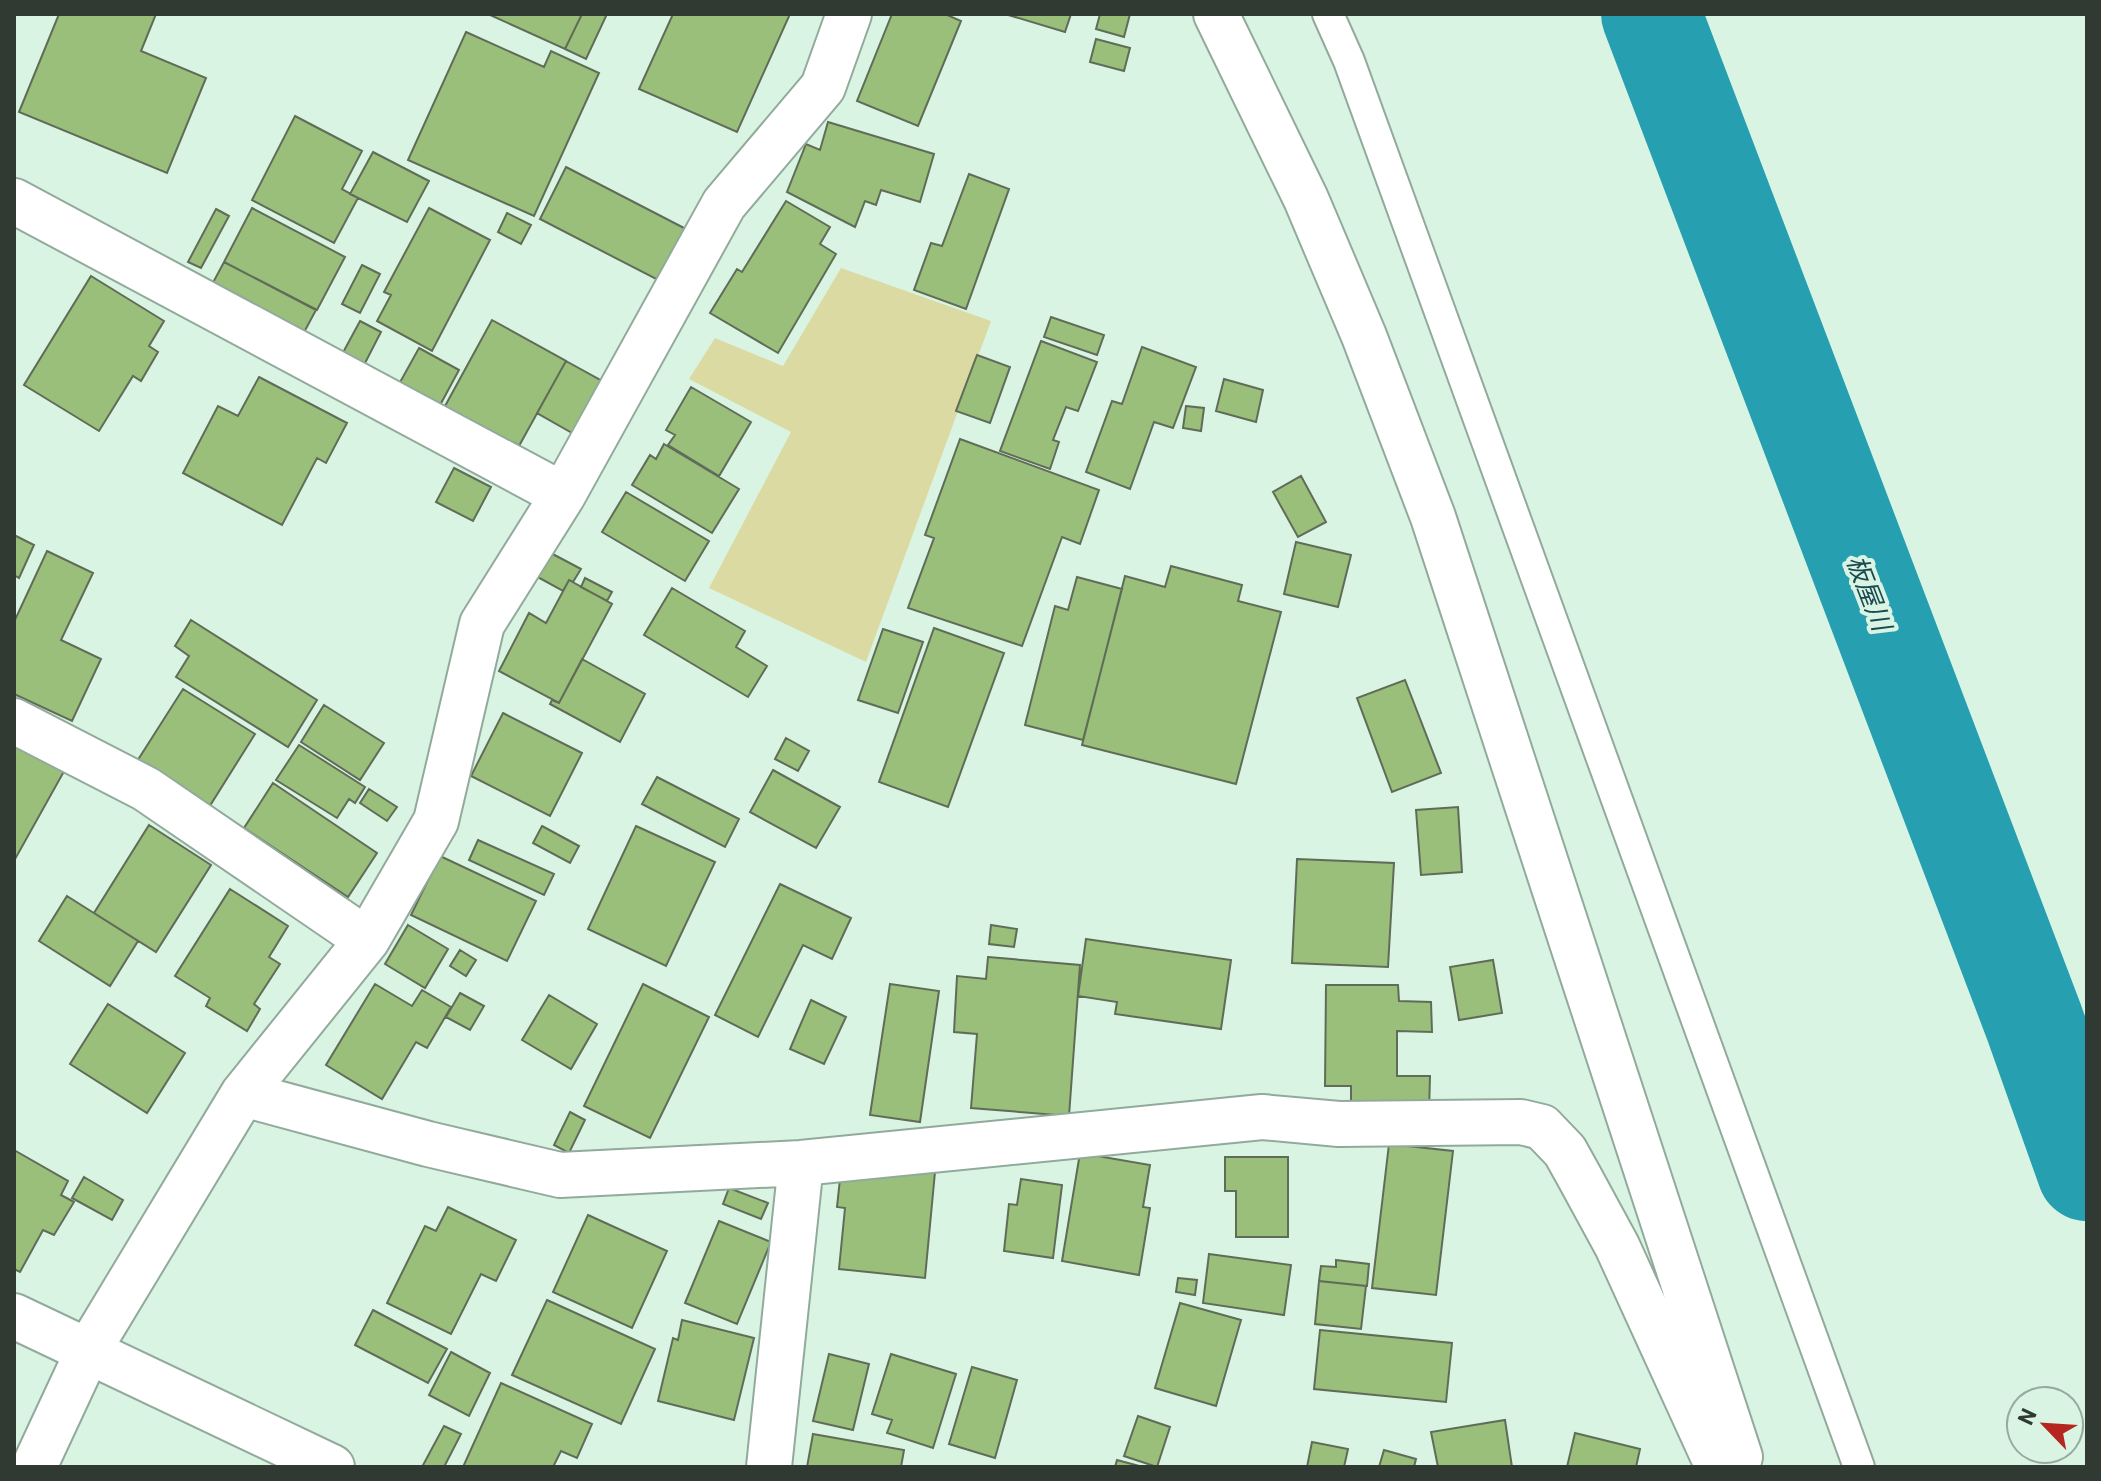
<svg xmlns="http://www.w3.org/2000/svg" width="2101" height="1481" font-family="Barlow,'Noto Sans JP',sans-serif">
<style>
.green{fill:#dcdaa3}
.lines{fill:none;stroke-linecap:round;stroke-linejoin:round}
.river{stroke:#269fb0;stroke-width:100}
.building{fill:#99bf7a;stroke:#606c58;stroke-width:2}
.service-casing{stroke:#92aa9b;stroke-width:34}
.minor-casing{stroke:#92aa9b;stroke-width:48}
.service{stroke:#fff;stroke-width:30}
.minor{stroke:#fff;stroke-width:44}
.labels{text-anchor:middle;stroke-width:8;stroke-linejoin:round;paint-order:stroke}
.water-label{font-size:26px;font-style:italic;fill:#194a51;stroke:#daf4e4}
</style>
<rect width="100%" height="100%" fill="#daf4e4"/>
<path class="green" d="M841 268 991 321 866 662 709 588 791 432 689 379 715 338 783 366Z"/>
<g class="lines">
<path class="river" d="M1651 14 2034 1022 2087 1171"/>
</g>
<path class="building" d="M59 14H156L141 51 206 78 167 173 19 112Z
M488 14H582L565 49Z
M582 14H607L586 59 565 49Z
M673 14H790L737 132 639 89Z
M892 14H945L961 21 918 126 857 101Z
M1005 14H1071L1065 32Z
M1100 14H1130L1124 37 1096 29Z
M466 32 544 67 551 51 599 73 534 216 408 160Z
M1096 39 1130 48 1124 71 1090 62Z
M295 116 362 151 342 189 358 198 334 243 252 200Z
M828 122 934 154 920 202 881 190 876 205 865 201 855 227 787 192 806 144 820 150Z
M373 152 429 181 407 222 350 194Z
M566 167 686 229 660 281 540 219Z
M969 174 1009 189 966 309 914 290 931 243 942 246Z
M786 201 830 227 820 244 836 254 778 353 710 313 737 269 742 272Z
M252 208 345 257 317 310 224 262Z
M429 208 490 240 432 351 377 321 391 295 384 292Z
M216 209 229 216 201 268 188 262Z
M507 213 531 225 521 244 498 232Z
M224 262 316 310 301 338 209 290Z
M362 265 380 274 360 313 342 304Z
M91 276 164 321 149 346 158 352 141 381 133 376 99 431 24 385Z
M1051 317 1104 335 1097 355 1044 337Z
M492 320 566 361 519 446 515 443 511 450 444 408Z
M360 321 381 332 362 369 340 358Z
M1041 341 1097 362 1078 411 1066 407 1053 440 1059 442 1050 469 1000 451Z
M1142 347 1196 367 1173 428 1154 422 1130 489 1086 472 1112 401 1122 404Z
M419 348 459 370 439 407 399 384Z
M977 355 1010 367 990 423 956 411Z
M566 361 602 381 572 433 537 413Z
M259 377 347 423 326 463 317 458 282 525 183 473 218 406 238 416Z
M1224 379 1263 390 1256 422 1216 411Z
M691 387 751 422 719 476 668 445 675 435 666 430Z
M1186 406 1204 408 1201 431 1183 428Z
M960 439 1099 490 1080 544 1062 537 1022 646 908 608 934 538 925 535Z
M664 444 739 489 712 533 632 485 650 455 656 459Z
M454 468 491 487 473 521 436 502Z
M1301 476 1326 522 1298 537 1273 492Z
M626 492 709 541 685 581 602 532Z
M14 535 34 545 19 578 14 575Z
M1296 542 1351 555 1338 607 1284 594Z
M47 551 93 573 61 640 101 659 72 721 14 694V622Z
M547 551 581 569 573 582 569 580 563 591 534 575Z
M1171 566 1242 585 1238 601 1281 612 1236 784 1082 745 1125 576 1165 587Z
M1077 577 1122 589 1083 740 1025 725 1055 606 1068 610Z
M585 578 612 592 607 601 581 587Z
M569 580 612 604 559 703 499 671 529 613 546 623Z
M672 588 745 631 736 647 767 666 748 697 644 635Z
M191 620 317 700 288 747 176 677 189 656 175 646Z
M934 628 1004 653 948 807 879 782Z
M883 629 923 642 898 713 858 700Z
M582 659 645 694 620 742 550 704 552 700 559 703Z
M1405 680 1441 773 1392 792 1357 698Z
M183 689 255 734 206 812 134 766Z
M324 705 384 743 360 780 301 742Z
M503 713 582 753 550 816 471 776Z
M14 737 67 766 14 861Z
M786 738 809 751 798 771 775 759Z
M299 745 365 787 355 803 349 799 337 818 276 780Z
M773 770 840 807 816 848 750 812Z
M657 777 739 819 725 847 642 804Z
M273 783 377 853 348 897 244 828Z
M369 789 397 807 387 821 360 803Z
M1458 807 1462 872 1421 875 1416 810Z
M149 825 211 865 156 952 94 913Z
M542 826 579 846 570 863 533 843Z
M636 826 715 862 666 966 588 929Z
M478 840 554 874 544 895 469 860Z
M440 856 536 901 507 961 411 915Z
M1297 859 1394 863 1388 967 1292 963Z
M780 884 851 918 832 959 803 945 758 1037 715 1015Z
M230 889 288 926 269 957 280 964 254 1004 260 1009 247 1031 206 1006 210 998 175 976Z
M67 896 138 941 110 986 39 941Z
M408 925 448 949 425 988 385 964Z
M991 925 1017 929 1014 947 989 944Z
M1086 939 1231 960 1221 1029 1115 1014 1117 1002 1078 996Z
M460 950 476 960 466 976 450 966Z
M988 957 1080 965 1069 1116 971 1108 977 1034 954 1032 957 976 986 979Z
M1493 960 1502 1013 1459 1020 1450 967Z
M375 984 412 1006 422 990 451 1007 427 1048 416 1042 382 1099 326 1065Z
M643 984 709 1017 650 1138 584 1106Z
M890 984 939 991 920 1122 870 1115Z
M1326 985H1398L1399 1001 1431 1002 1432 1032 1397 1031V1076H1430L1429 1113 1351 1112V1086H1325Z
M460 993 484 1006 470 1030 446 1017Z
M549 995 597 1024 571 1069 522 1040Z
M811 1000 846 1017 824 1064 790 1049Z
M108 1004 185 1053 147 1113 70 1064Z
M570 1112 585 1120 569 1153 554 1145Z
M1389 1144 1453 1151 1436 1295 1372 1288Z
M14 1150 68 1181 61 1195 74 1202 54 1235 43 1230 20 1272 14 1269Z
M1080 1153 1150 1165 1143 1207 1150 1208 1139 1275 1062 1261Z
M1225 1157H1288V1237H1236V1191H1225Z
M855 1164 935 1172 925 1278 839 1269 845 1208 837 1207 840 1179Z
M84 1177 123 1200 112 1220 72 1198Z
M1021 1179 1062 1185 1053 1258 1004 1251 1009 1204 1017 1205Z
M729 1188 768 1203 761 1219 723 1204Z
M448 1207 516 1240 496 1281 481 1274 451 1334 387 1303 425 1226 436 1231Z
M588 1215 667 1251 632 1328 553 1292Z
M719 1221 771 1242 737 1324 685 1303Z
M1209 1254 1291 1265 1284 1315 1203 1303Z
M1336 1260 1369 1264 1367 1286 1319 1281 1321 1266 1336 1267Z
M1178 1278 1197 1280 1195 1295 1176 1292Z
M1319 1281 1366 1286 1361 1329 1315 1324Z
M547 1300 655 1349 621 1424 512 1375Z
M1180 1303 1241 1320 1216 1406 1155 1388Z
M373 1310 447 1349 428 1383 355 1345Z
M682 1320 754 1338 734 1420 658 1401 673 1338 678 1340Z
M1320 1330 1452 1343 1446 1402 1314 1389Z
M451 1352 490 1373 469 1416 429 1395Z
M829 1354 869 1364 853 1430 813 1421Z
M891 1354 956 1374 933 1448 887 1433 892 1420 872 1414Z
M972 1367 1017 1380 995 1458 949 1444Z
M501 1383 592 1424 577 1458 561 1451 553 1467H463Z
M1138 1416 1170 1427 1157 1467 1124 1456Z
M1505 1420 1512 1467H1438L1431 1432Z
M444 1426 461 1434 444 1467H422Z
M1575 1433 1640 1449 1636 1467H1567Z
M813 1434 904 1450 901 1467H807Z
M1312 1442 1348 1449 1344 1467H1307Z
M1384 1450 1416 1459 1414 1467H1379Z
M1117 1460 1143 1467H1115Z"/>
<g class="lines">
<g class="service-casing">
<path id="service" d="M1328 14 1349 61 1859 1467"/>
</g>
<g class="minor-casing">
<path id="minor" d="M1216 14 1306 199 1364 336 1433 517 1740 1457
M14 201 563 495
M14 721 146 789 367 940
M243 1094 428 1144 560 1175 801 1163 1262 1117 1339 1124 1521 1122 1542 1127 1565 1151 1580 1178 1617 1246 1718 1467
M14 1316 332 1467
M34 1467 88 1351 243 1094 367 940 436 821 482 624 563 495 724 204 823 87 849 14
M769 1467 801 1163"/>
</g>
<use href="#service" class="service"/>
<use href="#minor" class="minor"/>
</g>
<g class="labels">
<g class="water-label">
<text transform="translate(1869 593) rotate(69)" y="9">板屋川</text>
</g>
</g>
<rect width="2101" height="1481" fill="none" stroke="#303a33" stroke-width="32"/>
<g transform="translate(2045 1425) rotate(295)"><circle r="38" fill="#daf4e4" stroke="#96aa9d" stroke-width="2"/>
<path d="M0-6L14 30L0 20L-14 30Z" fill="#b52620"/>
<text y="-12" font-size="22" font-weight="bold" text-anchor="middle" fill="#303a33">N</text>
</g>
</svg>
